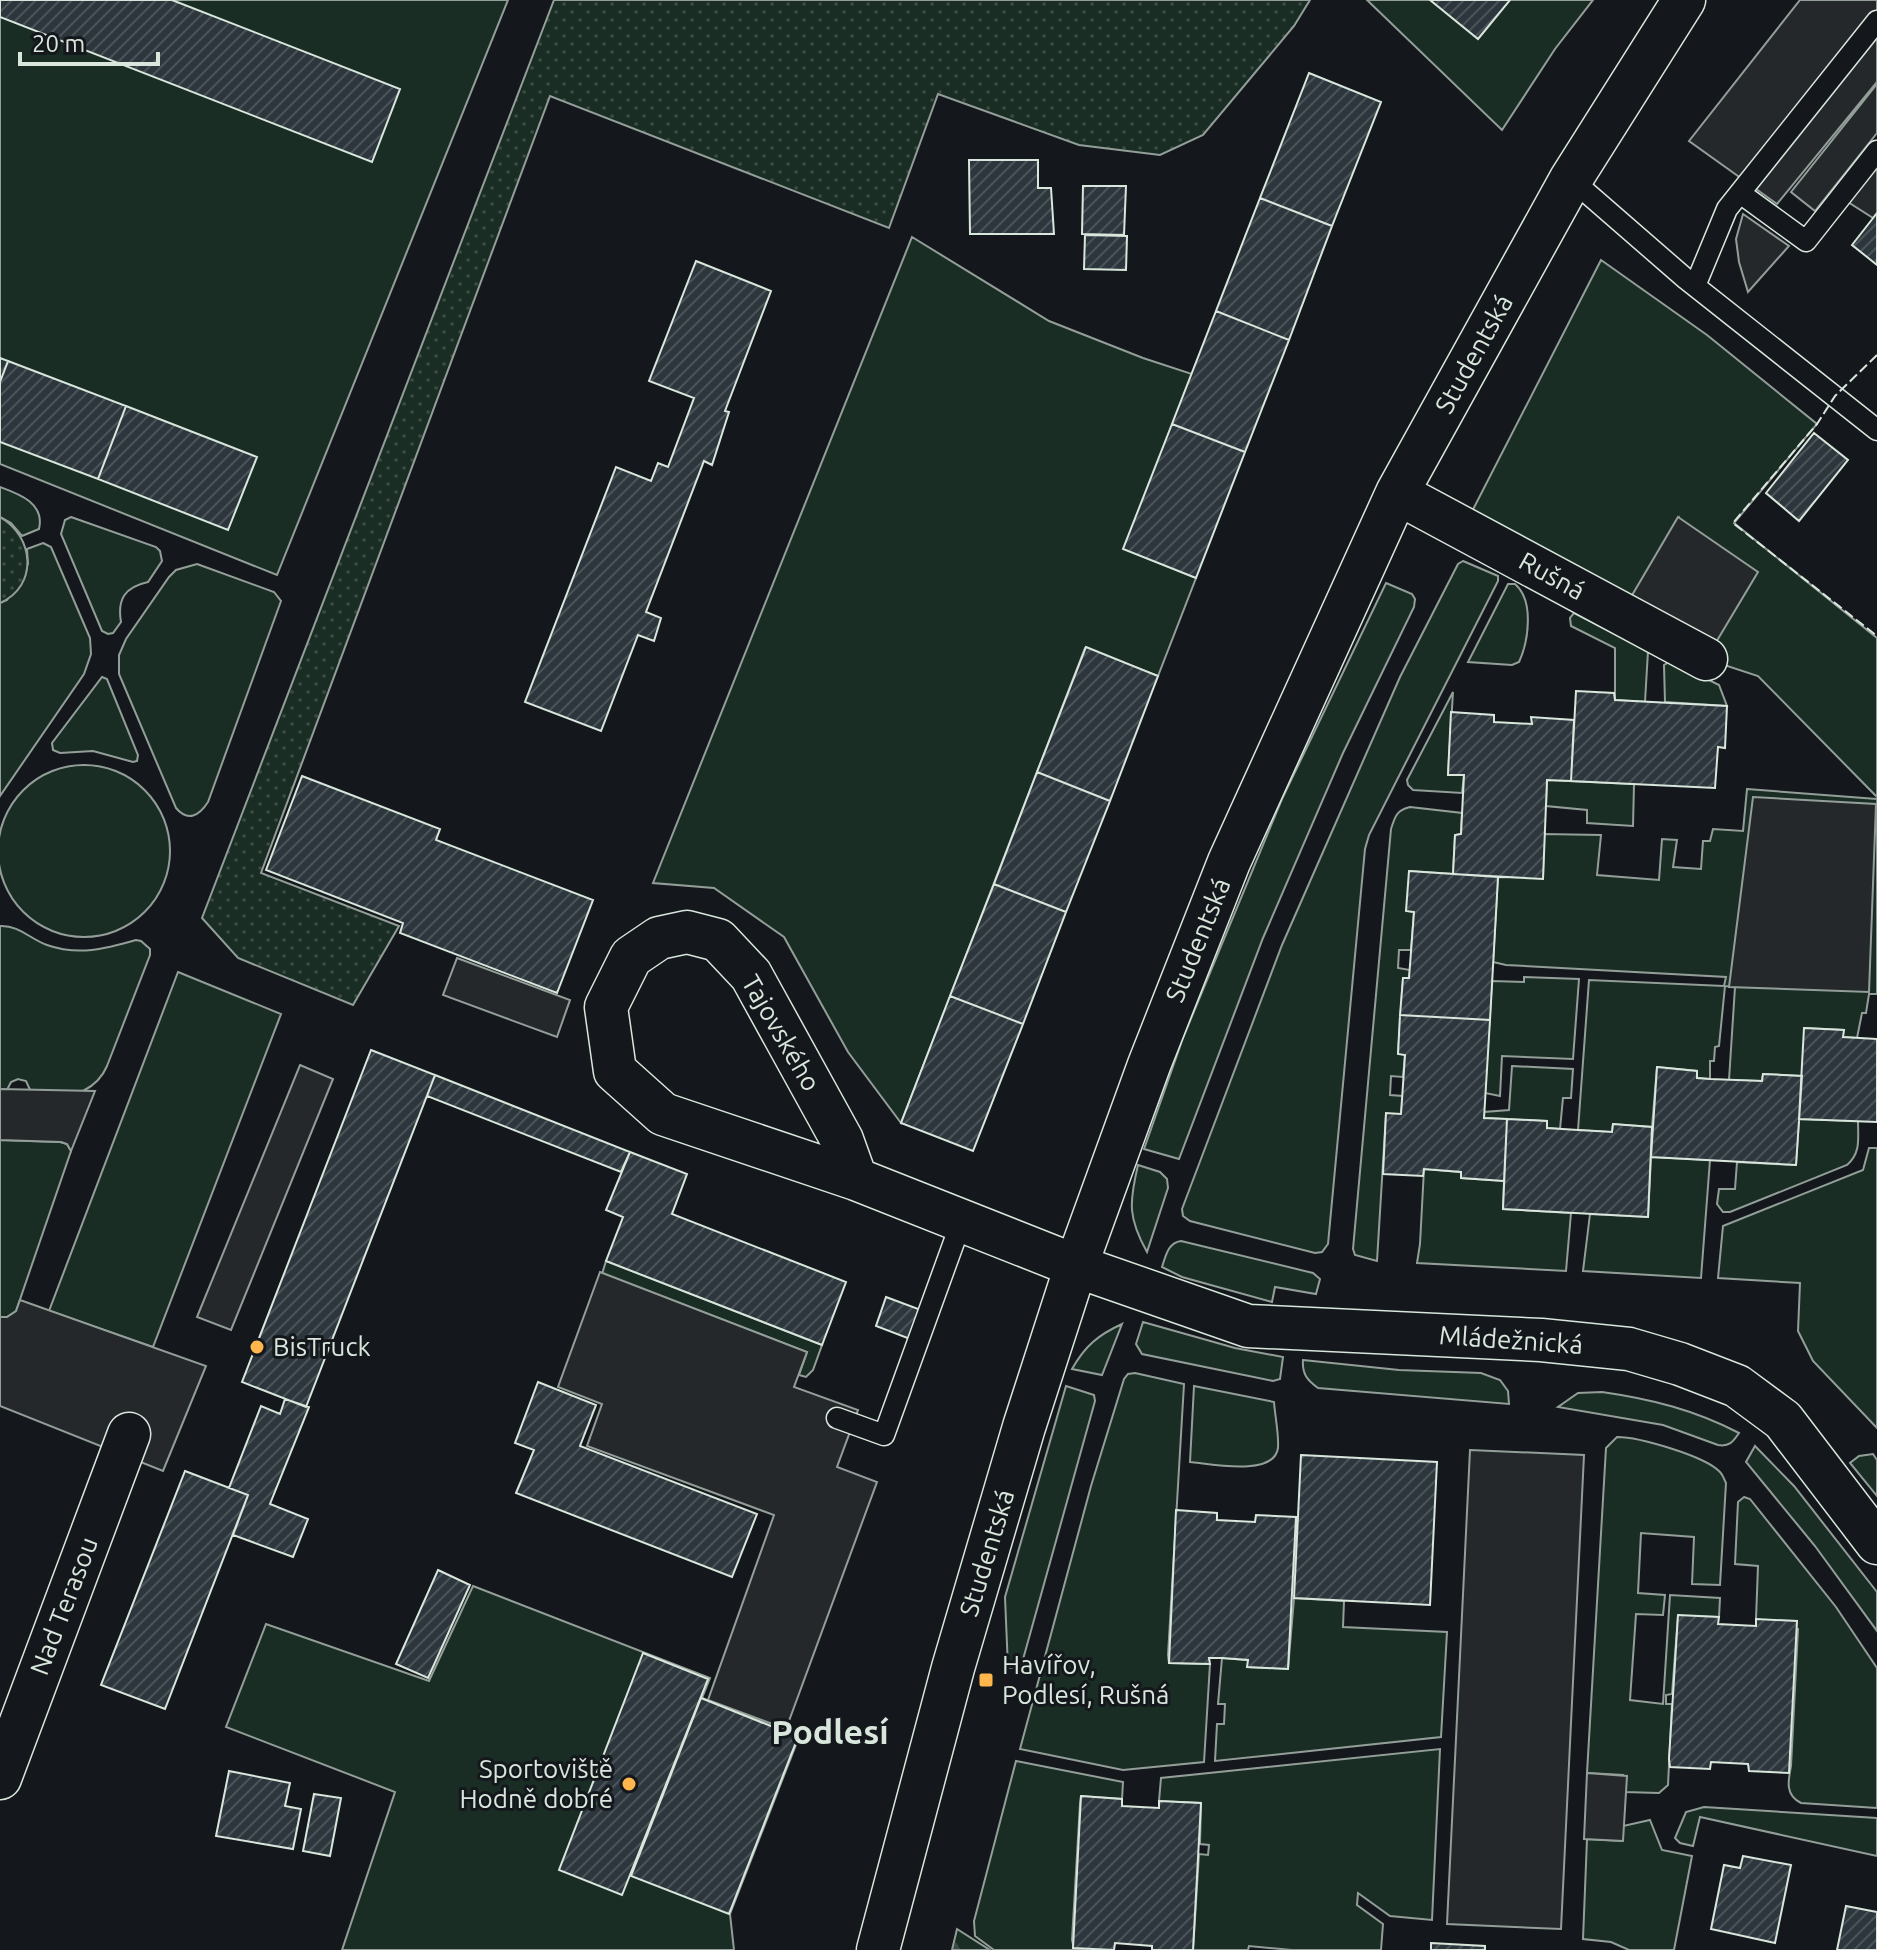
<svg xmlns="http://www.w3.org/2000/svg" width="1877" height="1950" font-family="Ubuntu,sans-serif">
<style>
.grass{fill:#1a2d24;stroke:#939e99;stroke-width:2}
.forest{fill:url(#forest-firs);stroke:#939e99;stroke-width:2}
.park{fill:url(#park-dots);stroke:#939e99;stroke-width:2}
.parking{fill:#24282b;stroke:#939e99;stroke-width:2}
.building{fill:url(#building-hatch);stroke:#d8e6dc;stroke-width:2}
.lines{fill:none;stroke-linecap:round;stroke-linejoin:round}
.service-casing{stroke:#d8e6dc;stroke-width:23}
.minor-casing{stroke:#d8e6dc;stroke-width:45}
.service{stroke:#14181c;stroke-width:20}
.minor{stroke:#14181c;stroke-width:42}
.fence{stroke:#d8e6dc;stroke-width:2;stroke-dasharray:10 4;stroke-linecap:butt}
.poi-dot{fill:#ffb74d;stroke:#14181c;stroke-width:3}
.labels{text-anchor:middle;stroke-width:6;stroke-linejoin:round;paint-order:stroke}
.street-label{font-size:26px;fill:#d8e6dc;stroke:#14181c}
.poi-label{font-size:26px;fill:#d8e6dc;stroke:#14181c;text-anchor:start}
.district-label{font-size:34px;font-weight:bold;fill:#d8e6dc;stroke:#14181c}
</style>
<defs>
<pattern id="forest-firs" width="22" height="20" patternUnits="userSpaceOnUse" patternTransform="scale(2)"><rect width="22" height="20" fill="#1a2d24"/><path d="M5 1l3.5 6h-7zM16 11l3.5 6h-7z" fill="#3b4b43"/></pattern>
<pattern id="park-dots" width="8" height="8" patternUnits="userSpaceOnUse" patternTransform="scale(2)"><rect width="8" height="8" fill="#1a2d24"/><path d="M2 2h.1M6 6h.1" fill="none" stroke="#3b4b43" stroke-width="1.8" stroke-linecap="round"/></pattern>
<pattern id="building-hatch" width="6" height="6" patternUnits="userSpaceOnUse" patternTransform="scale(2)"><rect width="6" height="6" fill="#2c363c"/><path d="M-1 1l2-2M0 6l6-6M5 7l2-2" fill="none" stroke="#4a5358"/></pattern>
</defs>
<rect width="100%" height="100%" fill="#14181c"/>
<path class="grass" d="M0 0H508L277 575 0 464Z
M1367 0H1593L1555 49 1502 130Z
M912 237 1049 321 1143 358 1192 374 1124 549 1196 578 1158 676 1085 648 901 1123 848 1052 784 937 714 888 653 883Z
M1601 260 1707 335 1817 424 1734 523 1877 638V797L1758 676 1706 659 1679 518 1621 614 1464 527Z
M0 487C19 494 45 503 39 529L22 536 11 523 0 517Z
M71 517 156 547 160 551 162 561 148 582C125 587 117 599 121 622L113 633 108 634 102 631 61 534 65 520Z
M43 543 51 547 90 638 91 654 84 674 0 796V603L7 600 28 564 27 549Z
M1463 561 1498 576V581L1369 835 1365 849 1328 1244 1322 1252 1315 1253 1190 1221 1183 1216 1182 1209 1282 945 1400 677 1458 564Z
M197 564 274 592 281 601 208 802C199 816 188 822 176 808L119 674V655L126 639 169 577 176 570Z
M1386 583 1412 594 1415 599 1414 607 1343 753 1263 938 1179 1159 1144 1149 1183 1038 1282 799Z
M1508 584H1515C1534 600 1529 640 1519 662L1512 665 1468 662Z
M1574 613 1648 651 1645 702 1615 700V648L1571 626 1570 618Z
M1671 661 1719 685 1727 706 1665 702 1664 665Z
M102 677 107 679 138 755 137 761 133 762 93 751 60 753 53 750 52 743Z
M1453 692 1448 774 1464 775 1462 793 1413 790 1408 785 1407 780Z
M-2 851a86 86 0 1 1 172 0a86 86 0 1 1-172 0Z
M1547 780 1634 784 1633 826 1587 823V810L1546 806Z
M1747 789 1877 799V994H1869L1866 1013H1862L1857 1038 1843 1037V1030L1805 1028 1802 1076 1763 1074 1762 1081 1729 1080 1735 987 1725 986 1719 1046 1715 1047 1714 1061H1710V1079L1697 1078V1071L1657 1067 1652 1127 1613 1124 1612 1132 1578 1130 1589 980 1724 986 1726 977 1506 965 1493 962 1498 877 1543 878 1544 834 1601 835 1597 875 1659 880 1662 839 1677 840 1673 867 1701 869 1703 841H1710L1713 829 1743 831Z
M1410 807 1462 813 1461 834 1455 835 1453 874 1410 871 1407 911 1414 912 1411 950H1399L1398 968 1410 970 1409 978H1403L1398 1053 1405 1055 1403 1077 1391 1076 1390 1095 1403 1096 1401 1114H1386L1377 1261 1355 1255 1353 1249 1391 829C1395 816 1397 810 1410 807Z
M0 926C19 925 30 939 47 945 78 956 105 949 136 940L141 941 150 949V955L107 1066C102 1078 95 1085 83 1091L31 1092 26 1081 18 1079 11 1082 6 1092 0 1091Z
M178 972 281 1014 153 1347 49 1311Z
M1524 977 1579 979 1573 1059 1502 1056 1500 1096 1485 1093 1492 981 1524 982Z
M1512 1066 1573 1069 1571 1098H1563L1560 1129 1547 1128V1121L1484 1118V1112L1509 1110Z
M1799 1119 1858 1121C1858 1139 1861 1153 1847 1165L1730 1212H1723L1717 1204 1719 1189H1735L1737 1162 1796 1165Z
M0 1140 60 1142 67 1144 71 1151 16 1311 7 1317H0Z
M1869 1148H1877V1428L1813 1361 1798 1331 1800 1283 1718 1278 1723 1226 1863 1170Z
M1651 1157 1710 1160 1701 1278 1583 1271 1590 1214 1648 1217Z
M1138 1165 1160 1172 1167 1179 1168 1188 1147 1252C1128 1218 1129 1203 1138 1165Z
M1424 1169 1461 1172 1462 1178 1504 1181 1503 1209 1571 1213 1566 1271 1417 1263 1420 1244Z
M1181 1241 1313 1273 1320 1279 1316 1294 1275 1287 1272 1302 1182 1277 1162 1267C1166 1255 1168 1243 1181 1241Z
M606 1261 822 1345 813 1370 806 1377 799 1375 807 1352 602 1274Z
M1143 1322 1235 1348 1283 1357 1280 1379 1273 1381 1142 1354 1136 1344Z
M1122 1324 1102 1375 1072 1369C1085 1346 1098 1335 1122 1324Z
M1303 1360 1399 1370 1481 1373 1500 1380 1508 1391 1509 1404 1318 1388C1307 1380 1302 1374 1303 1360Z
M1135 1373 1184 1384 1168 1655 1169 1663 1210 1664 1204 1762 1123 1770 1020 1749 1091 1486 1124 1379 1128 1374Z
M1066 1386 1094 1395 1095 1401 1022 1663 1017 1667 1008 1668 1005 1597Z
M1194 1386 1274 1402C1275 1416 1279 1434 1278 1448 1274 1477 1211 1464 1190 1462Z
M1602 1392C1651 1399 1695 1410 1739 1433 1733 1442 1729 1447 1718 1445L1663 1425 1558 1407 1578 1393Z
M1617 1437C1639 1437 1705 1456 1720 1472 1723 1475 1724 1479 1726 1483L1720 1585 1692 1584 1694 1537 1641 1533 1638 1593 1665 1595 1663 1615 1636 1614 1630 1700 1663 1704 1670 1595 1720 1598 1719 1617 1678 1616 1672 1694 1666 1695V1704H1672L1668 1785 1659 1793 1624 1792 1623 1775 1587 1773 1606 1448Z
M1755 1446 1794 1486 1877 1592V1631L1815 1546 1746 1462Z
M1873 1454 1877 1460V1496L1850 1463 1859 1456Z
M1744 1497 1750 1499 1836 1607 1877 1668V1808L1801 1803C1785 1795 1788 1781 1791 1766L1798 1629 1756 1619 1758 1566 1735 1564 1738 1502Z
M473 1586 710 1678 702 1698 799 1737 730 1914 734 1950H342L395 1792 226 1727 266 1624 429 1681Z
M1294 1598 1344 1601 1343 1627 1447 1632 1441 1737 1215 1761 1217 1724H1224L1225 1704H1218L1222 1658 1248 1660V1667L1288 1669Z
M1440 1749 1432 1920 1390 1916 1358 1893 1357 1905 1383 1924 1381 1950H1292L1249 1946 1248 1950H1193L1199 1854 1208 1855 1209 1845 1200 1844 1201 1803 1159 1801 1161 1778Z
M1016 1761 1123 1782 1122 1799 1081 1796 1080 1804 1072 1940 1074 1948 1108 1950H994L975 1936 974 1921Z
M1704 1807 1877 1818V1856L1700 1817 1693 1846 1680 1843 1675 1838 1686 1812Z
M1650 1820 1662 1850 1692 1856 1674 1950H1629L1611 1942 1583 1939 1587 1839 1622 1841 1623 1826Z"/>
<path class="forest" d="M957 1929 990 1950H952Z"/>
<path class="park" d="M554 0H1310L1294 26 1203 135 1160 155 1079 145 938 94 889 228 550 96 261 873 399 926 353 1005 238 958 202 918Z
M0 517C34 536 39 586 0 603Z"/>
<path class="parking" d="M1800 0H1877V82L1777 204 1689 141Z
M1877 84V133L1815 211 1791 192Z
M1877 166V213L1873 218 1848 202Z
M1743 214 1789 246 1748 292 1739 262 1736 239Z
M1678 517 1758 572 1706 659 1621 614Z
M1753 797 1876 804 1869 992 1729 987Z
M457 958 570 1000 557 1037 443 995Z
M300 1065 333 1079 231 1330 197 1317Z
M0 1089 95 1091 71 1151 67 1144 61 1142 0 1140Z
M600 1272 807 1352 794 1387 858 1410 837 1467 877 1482 786 1729 708 1700 774 1515 587 1446 602 1404 558 1387Z
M20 1300 206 1366 163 1471 0 1406V1317H7L16 1311Z
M1470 1450 1584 1455 1561 1929 1447 1924Z
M1587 1773 1627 1776 1623 1841 1584 1839Z"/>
<path class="building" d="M0 0H172L400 89 372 162 0 17Z
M1430 0H1510L1478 39Z
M1309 73 1381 102 1332 226 1260 198Z
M969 160H1038V188H1051L1054 234H970Z
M1083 186H1126L1124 235 1082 234Z
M1260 198 1332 226 1289 340 1216 311Z
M1877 213V265L1852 245Z
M1085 235 1127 236 1126 270 1084 269Z
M696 261 771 291 725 411 729 412 712 465 704 461 646 612 661 618 654 641 638 635 601 731 525 702 616 467 651 481 658 463 668 467 694 398 649 381Z
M1216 311 1289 340 1245 452 1172 424Z
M0 358 8 361 0 382Z
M8 361 126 406 98 479 0 442V382Z
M126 406 257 457 228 530 98 479Z
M1172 424 1245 452 1196 578 1123 549Z
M1814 433 1848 460 1799 521 1766 493Z
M1086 647 1158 676 1110 801 1037 772Z
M1576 691 1614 693 1615 700 1727 706 1725 748 1718 747 1715 788 1571 781Z
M1451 712 1494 715V722L1532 724 1531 717 1574 720 1571 781 1547 780 1543 879 1453 874 1455 835 1461 834 1464 775H1448Z
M1037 772 1110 801 1066 912 994 884Z
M302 776 440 829 436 840 593 900 557 993 400 933 403 923 266 870Z
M1409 871 1498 877 1490 1020 1400 1015 1403 978H1409L1414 912 1406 911Z
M994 884 1066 912 1023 1024 950 996Z
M950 996 1023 1024 973 1151 901 1123Z
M1400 1015 1490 1020 1484 1118 1507 1119 1504 1181 1461 1178V1172L1424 1169 1423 1176 1383 1174 1386 1113 1401 1114 1405 1055 1398 1054Z
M1804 1028 1844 1030 1843 1037 1877 1039V1122L1799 1119Z
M371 1050 435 1075 306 1407 242 1382Z
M1657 1067 1697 1071V1078L1710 1079 1762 1081 1763 1074 1802 1076 1796 1165 1651 1157Z
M435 1075 630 1152 621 1172 427 1096Z
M1507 1119 1547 1121V1128L1578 1130 1612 1132 1613 1124 1652 1127 1648 1217 1503 1209Z
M630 1152 687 1174 672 1214 846 1282 822 1345 606 1261 623 1217 606 1210Z
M886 1297 921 1310 910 1339 876 1326Z
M538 1382 596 1405 580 1446 757 1514 732 1577 516 1493 534 1450 515 1443Z
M285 1399 309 1407 270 1504 308 1519 293 1557 233 1535 248 1495 229 1488 261 1406 280 1414Z
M1301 1455 1437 1462 1430 1605 1294 1598Z
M185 1471 248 1495 165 1709 101 1685Z
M1176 1510 1217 1513V1520L1255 1522 1256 1515 1296 1517 1288 1669 1247 1667 1248 1660 1222 1658H1209L1210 1664 1169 1663Z
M438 1570 470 1585 428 1678 396 1664Z
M1678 1615 1719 1617 1718 1624 1756 1626V1619L1797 1621 1789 1773 1749 1771 1748 1764 1711 1762 1710 1769 1670 1767 1669 1759Z
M643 1653 708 1679 622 1895 559 1870Z
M701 1698 798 1737 729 1914 631 1876Z
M229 1771 290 1783 285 1806 301 1809 293 1849 216 1836Z
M314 1794 341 1798 330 1856 303 1851Z
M1081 1796 1122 1799V1806L1159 1808V1801L1201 1803 1193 1950H1152V1946L1115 1943 1114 1950 1073 1948Z
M1743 1856 1791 1865 1775 1943 1711 1929 1724 1865 1740 1868Z
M1846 1906 1877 1912V1950H1837Z
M1431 1943 1485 1946V1950H1431Z"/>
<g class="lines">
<g class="service-casing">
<path id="service" d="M1571 179 1686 279 1877 430
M1740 193 1806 241 1877 151
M1695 286 1727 209 1877 21
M837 1418 884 1435 962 1220"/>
</g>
<g class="minor-casing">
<path id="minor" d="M1397 493 1706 659
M856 1179 842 1140 751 975 718 940 687 932 659 938 631 957 606 1007 615 1071 663 1114 856 1179 1076 1266 1248 1326 1541 1340 1629 1349 1680 1364 1737 1386 1783 1420 1877 1543
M0 1778 129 1434
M878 1950 953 1668 1024 1427 1076 1266 1149 1065 1229 862 1397 493 1571 179 1684 0"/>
</g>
<use href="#service" class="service"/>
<use href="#minor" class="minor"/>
<path class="fence" d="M1877 355 1835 396 1817 424 1733 523 1877 636"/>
</g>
<g class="poi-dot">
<circle cx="257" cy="1347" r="8"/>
<rect x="978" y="1672" width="16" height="16" rx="4"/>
<circle cx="629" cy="1784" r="8"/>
</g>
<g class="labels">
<g class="street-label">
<text transform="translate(1474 354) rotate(-61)" y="9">Studentská</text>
<text transform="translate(1552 576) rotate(29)" y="9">Rušná</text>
<text transform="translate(1198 940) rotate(-68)" y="9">Studentská</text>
<text transform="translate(781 1033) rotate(60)" y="9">Tajovského</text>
<text transform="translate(1511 1340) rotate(4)" y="9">Mládežnická</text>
<text transform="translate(987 1553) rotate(-73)" y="9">Studentská</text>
<text transform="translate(64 1606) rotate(-69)" y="9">Nad Terasou</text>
</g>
<g class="poi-label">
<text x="273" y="1356">BisTruck</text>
<text x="1002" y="1674">Havířov,<tspan x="1002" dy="30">Podlesí, Rušná</tspan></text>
<text x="613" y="1778" text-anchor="end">Sportoviště<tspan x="613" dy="30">Hodně dobré</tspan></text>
</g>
<g class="district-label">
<text x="830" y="1744">Podlesí</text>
</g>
</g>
<path d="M20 52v12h138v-12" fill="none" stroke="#d8e6dc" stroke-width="4"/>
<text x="32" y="52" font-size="24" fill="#d8e6dc" stroke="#14181c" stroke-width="6" paint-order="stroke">20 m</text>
</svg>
